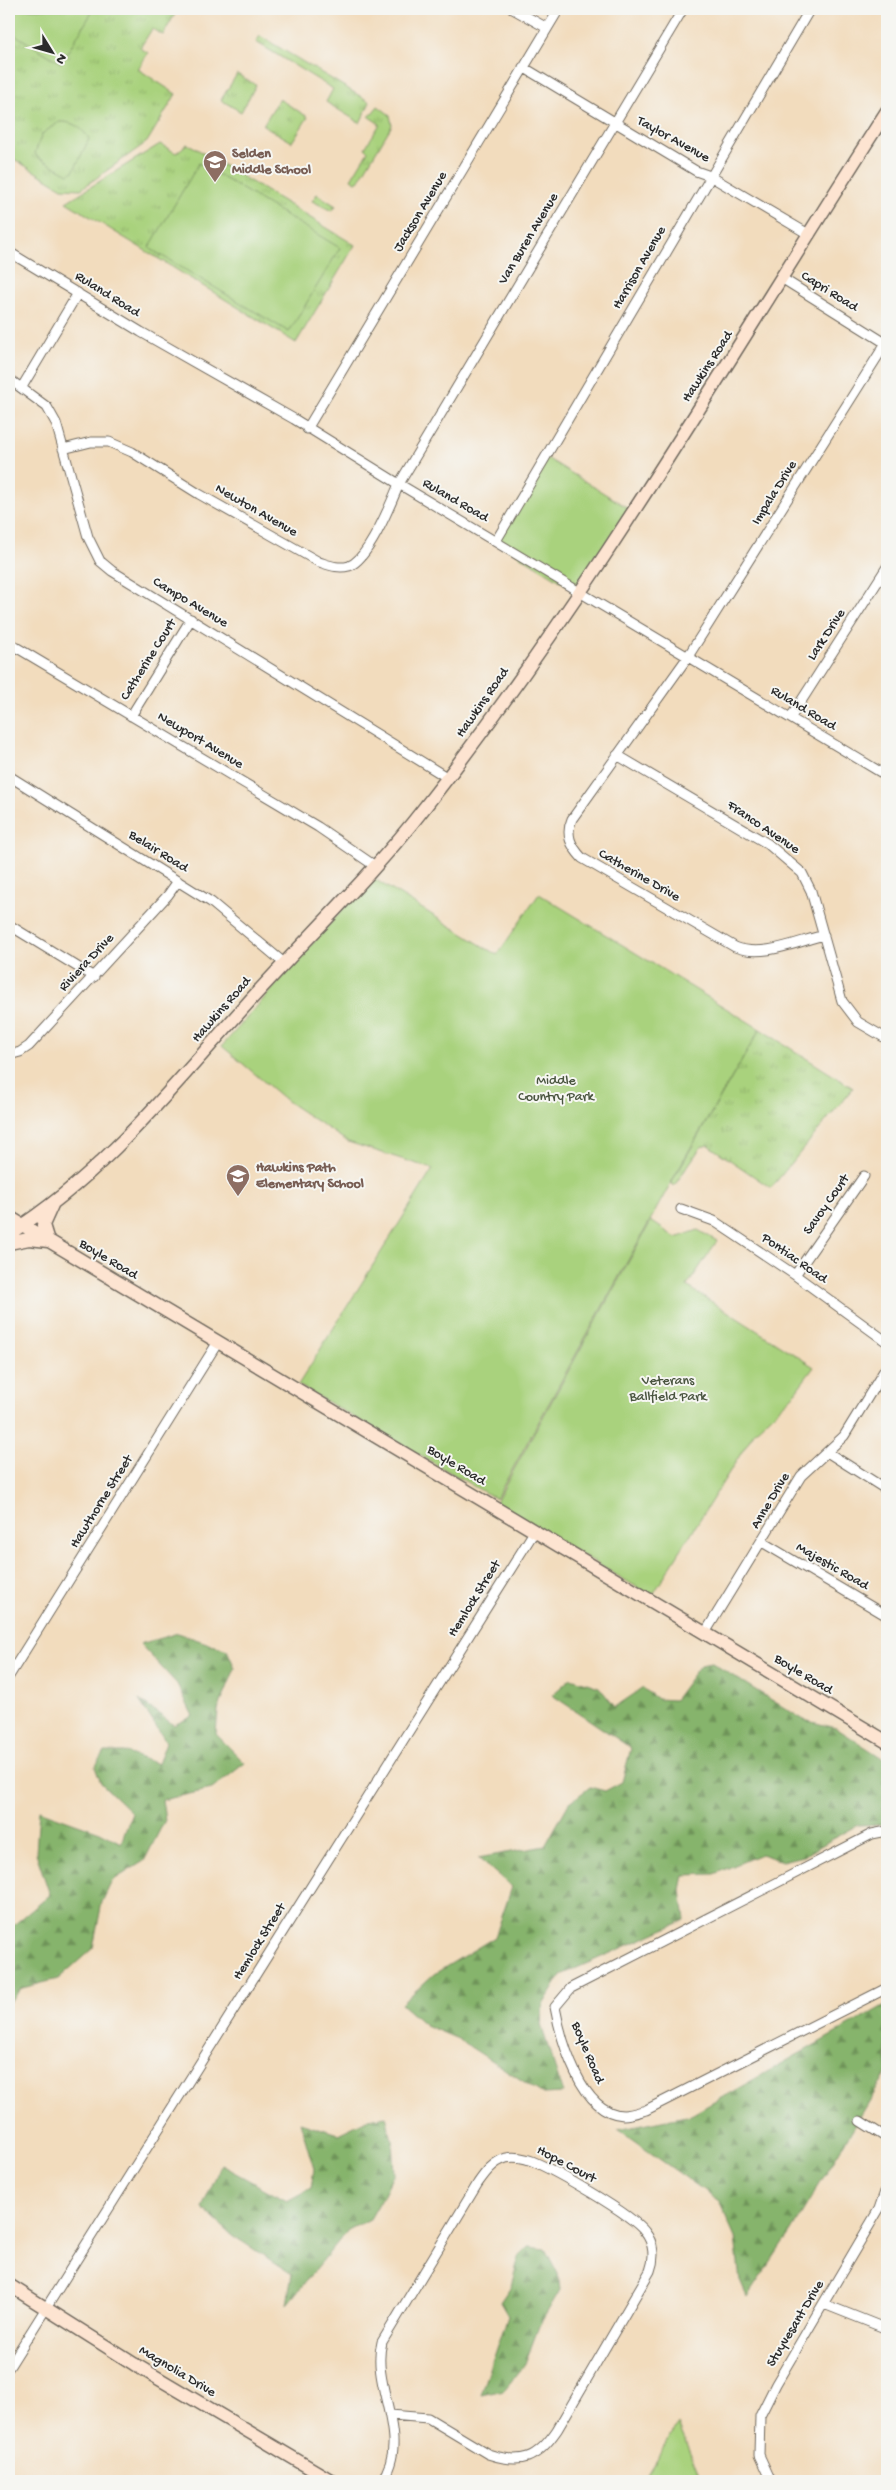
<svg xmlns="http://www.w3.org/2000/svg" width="896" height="2490" font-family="'Gochi Hand',sans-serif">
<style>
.grass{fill:url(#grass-tufts);stroke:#6a7e54}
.forest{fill:url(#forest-firs);stroke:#58704c}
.park{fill:#a9d27d;stroke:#6a7e54}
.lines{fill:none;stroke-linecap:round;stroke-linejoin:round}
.street-casing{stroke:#71695e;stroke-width:11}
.secondary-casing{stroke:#71695e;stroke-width:15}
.street{stroke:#fff;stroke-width:9}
.secondary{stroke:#fde4d1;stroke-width:12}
.labels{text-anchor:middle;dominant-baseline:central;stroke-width:4;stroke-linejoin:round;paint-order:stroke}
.street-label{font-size:14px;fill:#2b2b2b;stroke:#f6f6f2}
.education-label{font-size:14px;font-weight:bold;fill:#785e54;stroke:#f6f6f2;text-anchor:start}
.park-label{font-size:14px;fill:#4a5540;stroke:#f6f6f2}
</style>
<defs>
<pattern id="grass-tufts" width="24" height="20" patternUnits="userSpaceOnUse" patternTransform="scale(1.25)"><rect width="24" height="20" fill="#a9d27d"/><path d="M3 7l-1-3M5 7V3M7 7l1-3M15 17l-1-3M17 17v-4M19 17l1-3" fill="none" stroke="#92b46c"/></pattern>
<pattern id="forest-firs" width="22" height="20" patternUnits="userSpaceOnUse" patternTransform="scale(1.25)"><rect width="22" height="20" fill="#86b46c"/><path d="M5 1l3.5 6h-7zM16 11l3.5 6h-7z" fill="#6e9359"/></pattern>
</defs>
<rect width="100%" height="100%" fill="#f6f6f2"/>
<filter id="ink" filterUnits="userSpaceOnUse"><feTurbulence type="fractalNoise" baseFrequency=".02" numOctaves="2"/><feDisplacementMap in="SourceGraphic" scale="10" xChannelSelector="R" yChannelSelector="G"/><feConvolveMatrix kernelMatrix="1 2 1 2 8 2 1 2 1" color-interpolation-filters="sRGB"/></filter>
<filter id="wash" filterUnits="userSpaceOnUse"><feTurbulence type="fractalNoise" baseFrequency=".0096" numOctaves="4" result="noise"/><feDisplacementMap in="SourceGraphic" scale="20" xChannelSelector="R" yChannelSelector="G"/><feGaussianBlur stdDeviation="1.12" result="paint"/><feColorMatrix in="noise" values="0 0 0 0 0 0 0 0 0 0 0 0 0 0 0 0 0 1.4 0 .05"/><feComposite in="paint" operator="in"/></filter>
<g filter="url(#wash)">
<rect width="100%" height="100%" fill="#f2dcbd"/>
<!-- grass -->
<path class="grass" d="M9,9H167L175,14L163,35L152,29L140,48L148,53L138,69L176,94L147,142L81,189L62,188L9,156Z
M260,36L370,102L360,123L326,102L333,89L256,42Z
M237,74L256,85L241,112L221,100Z
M279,99L308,117L292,142L263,125Z
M378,106L390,115L392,125L359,180L356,182L351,179L368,151L365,148L380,124L369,117Z
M160,144L176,153L187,144L192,146L355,245L296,343L66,202Z
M317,194L336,206L332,211L312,201Z
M760,1029L853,1088L771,1188L708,1145L701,1147L674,1186L671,1183Z"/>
<!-- forest -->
<path class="forest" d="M178,1633L227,1650L235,1668L218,1710L216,1734L245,1763L212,1789L162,1800L165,1820L144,1861L112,1881L102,1902L93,1948L58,1979L22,1988L9,2002V1929L50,1895L36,1853L39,1810L100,1832L121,1843L132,1813L101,1783L95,1767L105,1752H124L158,1764L166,1742L139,1700L174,1725L193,1716L177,1684L140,1644Z
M712,1663L804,1720L836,1728L887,1761V1824L857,1825L803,1856L782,1861L761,1854L714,1874L684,1875L681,1890L685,1920L561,1975L543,2005L541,2025L563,2093L543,2094L458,2039L425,2025L401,2004L434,1974L495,1937L512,1887L478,1858L545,1846L569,1803L590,1787L605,1791L622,1782L631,1748L552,1695L571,1678L599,1687L615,1707L643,1688L657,1699L674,1700L700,1665Z
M887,2004V2072L791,2231L747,2297L740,2281L735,2237L719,2201L618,2130L691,2115Z
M386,2116L392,2140L394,2173L382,2198L370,2219L348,2230L287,2304L292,2274L232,2235L202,2208L221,2165L287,2201L311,2188L314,2169L300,2122L338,2134L369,2119Z
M528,2247L545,2249L558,2274L560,2290L539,2326L524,2366L504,2390L481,2395L508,2316L500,2302L511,2286L519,2257Z"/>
<!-- park -->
<path class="park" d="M9,9H94L61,63L9,31Z
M59,122C72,121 83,128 89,139L74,170L69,174L37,157L35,153L42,134Z
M199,163L340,248L289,332L149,248Z
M545,457L633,511L580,593L496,541Z
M371,877L497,955L539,894L760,1029L683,1161L496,1499L298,1385L433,1169L348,1142L288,1102L222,1046Z
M651,1221L676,1238L698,1230L717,1241L687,1286L814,1367L793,1395L755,1431L652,1596L495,1504Z
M678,2424L702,2481H643Z"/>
</g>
<g filter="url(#ink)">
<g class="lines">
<!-- street casing -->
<g class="street-casing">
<path id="street" d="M513,9L547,28
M523,67L696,171L710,176L810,235
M9,252L141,332L294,419L399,484L887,776
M783,279L887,344
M9,379L47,407L56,423L88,537L100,561L112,571L448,778
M22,387L78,293
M307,429L559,9
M63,449L91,442H109L132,452L199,494L319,562C329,565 338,569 349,566C369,559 391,503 399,484L683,9
M496,541L810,9
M9,643L318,827L375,866
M131,716L191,619
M791,717L887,567
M617,755L768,844L802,873L811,891L842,1001L858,1022L887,1039
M9,776L211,902L284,963
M9,925L94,977
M824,935C796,942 762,958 735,947L582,858C571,846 565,835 572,819L687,658L886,343
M9,1055L20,1052L29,1046L168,895L178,881
M681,1209L714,1221L795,1275L887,1342
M795,1275L864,1176
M827,1452L887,1490
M762,1542L887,1616
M705,1633L801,1476L844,1436L887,1366
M9,1676L218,1342
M887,1831L872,1834L571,1988L555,2007C561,2040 581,2113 623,2115C630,2115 639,2112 646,2110L887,1988
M860,2121L887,2138
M824,2304L887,2329
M9,2367L534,1532
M381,2481C413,2439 370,2386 382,2342L478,2183C485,2173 493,2162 506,2158C514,2156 525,2158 532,2161C554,2170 632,2214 645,2232C654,2243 655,2258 650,2271L557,2430C537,2459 522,2465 488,2454L428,2418L390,2415
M771,2481L759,2455L760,2416L776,2384L879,2209L887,2186"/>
</g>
<!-- secondary casing -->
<g class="secondary-casing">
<path id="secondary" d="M9,1217L887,1742
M9,1234C104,1174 172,1087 246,1005C305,939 371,877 425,807C597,587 736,345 887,111
M9,1243L29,1239L48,1241L43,1225L52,1205
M9,2285L134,2364L332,2481"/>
</g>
<!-- street -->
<use href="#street" class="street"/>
<!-- secondary -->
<use href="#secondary" class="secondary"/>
</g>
</g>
<!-- icons -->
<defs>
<g id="school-pin" transform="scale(1.25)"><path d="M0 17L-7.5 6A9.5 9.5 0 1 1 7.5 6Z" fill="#8d6e63" stroke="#f6f6f2"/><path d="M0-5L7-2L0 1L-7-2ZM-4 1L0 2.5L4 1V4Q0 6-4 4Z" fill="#fff"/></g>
</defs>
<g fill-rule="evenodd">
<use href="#school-pin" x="215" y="162"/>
<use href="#school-pin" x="238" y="1176"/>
</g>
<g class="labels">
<!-- street labels -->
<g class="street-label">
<text transform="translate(673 140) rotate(29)">Taylor Avenue</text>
<text transform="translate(421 212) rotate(-59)">Jackson Avenue</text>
<text transform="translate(529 239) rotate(-59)">Van Buren Avenue</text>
<text transform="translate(640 268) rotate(-60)">Harrison Avenue</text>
<text transform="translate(829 292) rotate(32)">Capri Road</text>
<text transform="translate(107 295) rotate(32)">Ruland Road</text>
<text transform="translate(708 367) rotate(-57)">Hawkins Road</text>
<text transform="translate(775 493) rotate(-58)">Impala Drive</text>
<text transform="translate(455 501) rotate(30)">Ruland Road</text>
<text transform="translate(256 511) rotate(30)">Newton Avenue</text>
<text transform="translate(190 603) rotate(31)">Campo Avenue</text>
<text transform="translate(827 635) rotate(-57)">Lark Drive</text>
<text transform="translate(149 660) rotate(-58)">Catherine Court</text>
<text transform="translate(483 703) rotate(-55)">Hawkins Road</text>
<text transform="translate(803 709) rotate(31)">Ruland Road</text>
<text transform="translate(200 741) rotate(31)">Newport Avenue</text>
<text transform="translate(763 828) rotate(34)">Franco Avenue</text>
<text transform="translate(158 852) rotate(32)">Belair Road</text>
<text transform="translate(639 876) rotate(30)">Catherine Drive</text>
<text transform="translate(87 963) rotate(-47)">Riviera Drive</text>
<text transform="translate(222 1010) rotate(-49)">Hawkins Road</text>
<text transform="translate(827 1205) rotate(-55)">Savoy Court</text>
<text transform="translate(794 1259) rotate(35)">Pontiac Road</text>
<text transform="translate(108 1260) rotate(31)">Boyle Road</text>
<text transform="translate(456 1466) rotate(31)">Boyle Road</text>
<text transform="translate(771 1501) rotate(-59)">Anne Drive</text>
<text transform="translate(102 1502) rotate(-58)">Hawthorne Street</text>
<text transform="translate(832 1567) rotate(30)">Majestic Road</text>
<text transform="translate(475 1599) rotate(-58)">Hemlock Street</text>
<text transform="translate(803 1675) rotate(31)">Boyle Road</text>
<text transform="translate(260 1942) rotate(-58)">Hemlock Street</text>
<text transform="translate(587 2053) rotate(67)">Boyle Road</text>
<text transform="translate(566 2165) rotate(28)">Hope Court</text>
<text transform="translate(796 2324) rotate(-59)">Stuyvesant Drive</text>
<text transform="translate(177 2372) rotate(31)">Magnolia Drive</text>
</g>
<!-- education labels -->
<g class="education-label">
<text x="232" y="154">Selden<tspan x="232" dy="16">Middle School</tspan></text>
<text x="256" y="1168">Hawkins Path<tspan x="256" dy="16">Elementary School</tspan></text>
</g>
<!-- park labels -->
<g class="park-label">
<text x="556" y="1081">Middle<tspan x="556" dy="16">Country Park</tspan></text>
<text x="668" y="1381">Veterans<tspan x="668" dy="16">Ballfield Park</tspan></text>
</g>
</g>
<!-- margin -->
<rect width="896" height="2490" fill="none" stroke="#f6f6f2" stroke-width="30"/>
<!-- north arrow -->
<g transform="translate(52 52) rotate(127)" stroke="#f6f6f2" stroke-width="4" paint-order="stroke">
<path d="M0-4L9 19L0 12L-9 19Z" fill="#2b2b2b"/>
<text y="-8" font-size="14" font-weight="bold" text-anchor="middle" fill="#2b2b2b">N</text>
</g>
</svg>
